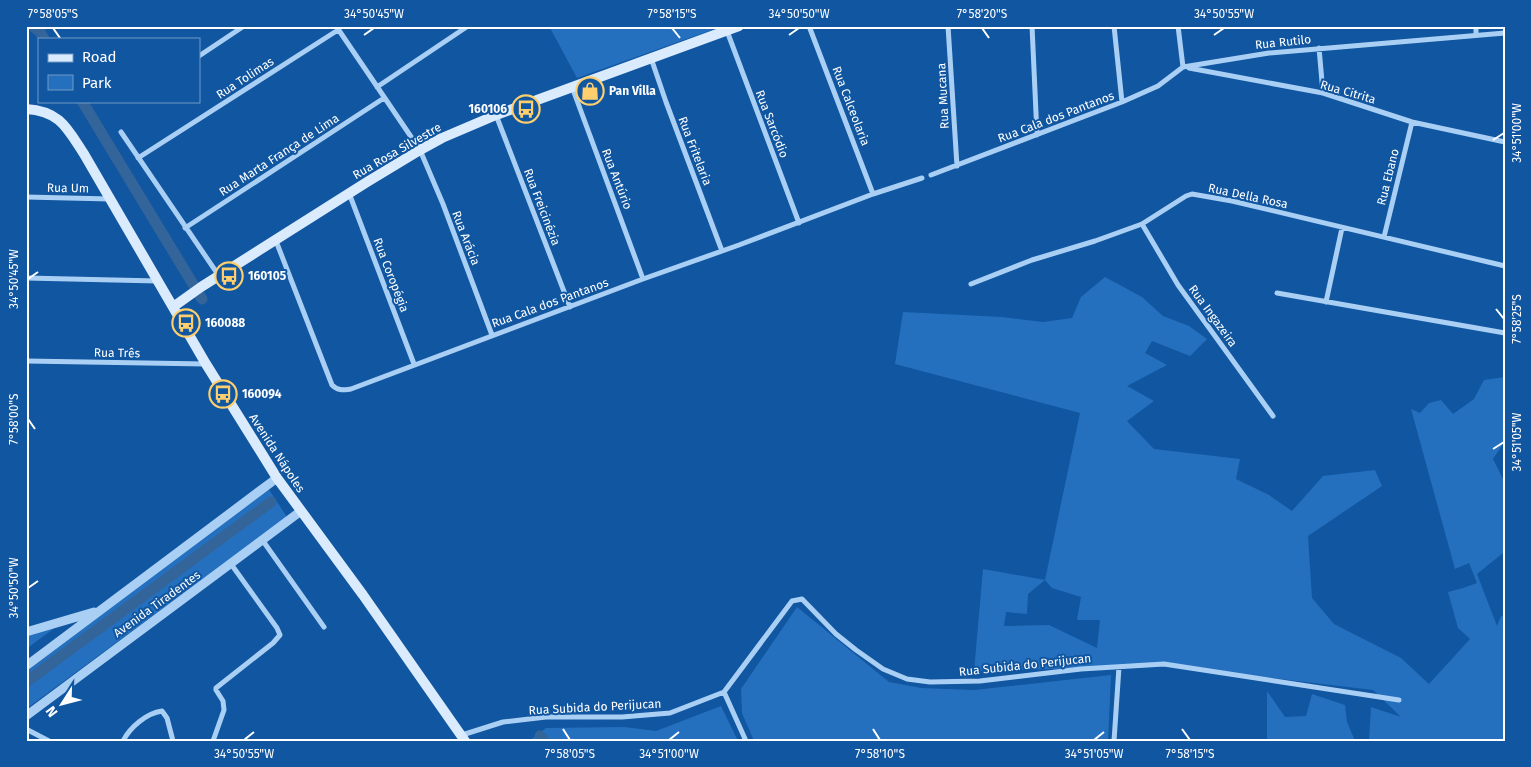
<svg xmlns="http://www.w3.org/2000/svg" width="1531" height="767" font-family="'Fira Sans',sans-serif">
<style>
.green{fill:#2470bf;fill-rule:evenodd}
.lines{fill:none;stroke-linecap:round;stroke-linejoin:round}
.canal{stroke:#34659a;stroke-width:11}
.minor{stroke:#aacff5;stroke-width:5}
.tertiary{stroke:#aacff5;stroke-width:9}
.secondary{stroke:#daebfe;stroke-width:10}
.ticks{fill:none;stroke:#fff;stroke-width:2}
.labels{text-anchor:middle;dominant-baseline:central;stroke-width:4;stroke-linejoin:round;paint-order:stroke}
.street-label{font-size:12px;fill:#fff;stroke:#1156a0}
.poi-label{font-size:12px;font-weight:bold;fill:#fff;stroke:#1156a0;text-anchor:start}
.neatline{fill:none;stroke:#fff;stroke-width:2}
.ticks-label{font-size:12px;text-anchor:middle;fill:#fff}
</style>
<rect width="100%" height="100%" fill="#1156a0"/>
<!-- green -->
<path class="green" d="M549,26H723L577,78Z
M1105,277L1142,297L1163,316L1189,326L1207,339L1190,356L1152,341L1145,353L1167,365L1127,386L1154,401L1127,421L1154,449L1240,459L1236,479L1269,495L1292,511L1323,476L1375,470L1382,486L1308,536L1312,598L1334,624L1401,658L1429,684L1470,639L1458,628L1448,592L1463,588L1477,583L1469,563L1455,569L1411,409L1420,413L1429,403L1441,400L1453,414L1474,399L1484,380L1505,377V441L1493,459L1505,483V549L1503,553L1477,574L1497,626L1501,616L1505,617V741H1369L1371,707L1401,717L1373,690L1221,672L1164,664L1088,668L974,671L983,569L1045,580L1080,413L895,364L903,312L1002,317L1043,322L1072,318L1081,297ZM1045,580L1052,588L1081,597L1077,620H1100L1097,648L1049,625L1004,626L1006,612L1027,614L1028,594Z
M268,488L287,517L26,709V672Z
M797,607L889,682L921,688L974,690L1111,675L1108,741H754L742,713L741,689Z
M56,627L26,649V635Z
M1267,691L1285,717L1306,716L1312,694L1345,705L1347,722L1355,741H1267Z
M721,706L738,741H529L546,728L624,727L656,731Z"/>
<g class="lines">
<!-- canal -->
<path class="canal" d="M33,26L40,32L44,39
M82,101L202,299
M26,682L271,502
M540,736L544,741"/>
<!-- minor -->
<path class="minor" d="M336,26L420,150L443,204L492,335
M809,26L873,194
M948,26L957,166
M1032,26L1037,135
M1114,26L1122,102
M1178,26L1183,67
M1476,26V35
M727,31L799,223
M1319,48L1323,93
M199,56L244,26
M651,58L666,102L722,251
M1189,68L1323,93L1412,122L1505,142
M377,87L468,26
M572,87L643,279
M496,115L570,307
M121,132L219,276
M138,158L338,30
M931,175L1122,102L1158,86L1183,67L1269,53L1505,33
M349,193L414,364
M26,197L110,199
M1142,224L1178,285L1273,416
M185,228L384,98
M1384,237L1412,122
M276,241L332,385C338,391 343,390 351,389L643,279L739,245L873,194L922,178
M26,278L158,281
M971,284L1032,260L1095,241L1142,224L1186,196L1192,194L1232,201L1505,266
M1277,293L1505,333
M1326,302L1342,228
M26,361L206,364
M263,541L324,627
M724,692L746,741
M26,729L49,741
M462,735L503,722L546,717H622L670,713L724,692L792,601L802,599L836,634L856,650L883,669L907,679L930,682L980,681L1081,669L1164,664L1399,700
M123,741C130,727 147,713 162,711L167,718L173,741
M213,741L224,710L223,701L216,690V688L273,643L280,635L277,628L231,564
M1114,741L1119,667"/>
<!-- tertiary -->
<path class="tertiary" d="M26,632L94,612
M26,666L277,478
M26,716L301,511"/>
<!-- secondary -->
<path class="secondary" d="M26,109C60,111 67,128 84,154L206,364L277,478L363,595L465,741
M173,307L201,287L367,182L420,150L442,138L496,115L739,26"/>
</g>
<!-- ticks -->
<path class="ticks" d="M53,28L60,38M672,28L680,38M982,28L989,38M364,35L374,28M789,35L799,28M1214,35L1224,28M1493,140L1504,133M28,279L38,272M1496,309L1504,319M28,419L35,429M1493,449L1504,442M28,588L38,581M563,729L570,740M873,729L880,740M1182,729L1190,740M244,740L254,732M669,740L679,732M1094,740L1104,732"/>
<!-- icons -->
<defs>
<g id="shop-ring" transform="scale(1.4375)"><circle r="9.5" fill="#1156a0" stroke="#ffcf6e" stroke-width="1.5"/><path d="M-5-2.5h2.3a2.7 3.5 0 0 1 5.4 0H5L5.5 6h-11ZM-1.5-2.5h3a1.5 2.3 0 0 0-3 0Z" fill="#ffcf6e"/></g>
<g id="bus-ring" transform="scale(1.4375)"><circle r="9.5" fill="#1156a0" stroke="#ffcf6e" stroke-width="1.5"/><path d="M-5-6H5V4H4V6H2V4H-2V6H-4V4H-5ZM-3.5-4V0h7V-4ZM-3.5 1.2v1.5H-2V1.2ZM2 1.2v1.5H3.5V1.2Z" fill="#ffcf6e"/></g>
</defs>
<g fill-rule="evenodd">
<use href="#shop-ring" x="590" y="91"/>
<use href="#bus-ring" x="526" y="109"/>
<use href="#bus-ring" x="229" y="276"/>
<use href="#bus-ring" x="186" y="323"/>
<use href="#bus-ring" x="223" y="394"/>
</g>
<g class="labels">
<!-- street labels -->
<g class="street-label">
<text transform="translate(1283 42) rotate(-6)">Rua Rutilo</text>
<text transform="translate(245 78) rotate(-33)">Rua Tolimas</text>
<text transform="translate(1348 92) rotate(16)">Rua Citrita</text>
<text transform="translate(943 96) rotate(-93)">Rua Mucana</text>
<text transform="translate(851 106) rotate(69)">Rua Calceolaria</text>
<text transform="translate(1056 117) rotate(-21)">Rua Cala dos Pantanos</text>
<text transform="translate(772 124) rotate(69)">Rua Sarcódio</text>
<text transform="translate(397 151) rotate(-30)">Rua Rosa Silvestre</text>
<text transform="translate(695 151) rotate(69)">Rua Fritelaria</text>
<text transform="translate(279 155) rotate(-33)">Rua Marta França de Lima</text>
<text transform="translate(1388 177) rotate(-76)">Rua Ebano</text>
<text transform="translate(617 179) rotate(69)">Rua Antúrio</text>
<text transform="translate(68 188) rotate(1)">Rua Um</text>
<text transform="translate(1248 196) rotate(12)">Rua Della Rosa</text>
<text transform="translate(542 207) rotate(69)">Rua Freicinézia</text>
<text transform="translate(466 238) rotate(69)">Rua Arácia</text>
<text transform="translate(391 275) rotate(69)">Rua Coropégia</text>
<text transform="translate(550 303) rotate(-20)">Rua Cala dos Pantanos</text>
<text transform="translate(1213 316) rotate(54)">Rua Ingazeira</text>
<text transform="translate(117 353) rotate(1)">Rua Três</text>
<text transform="translate(277 453) rotate(57)">Avenida Nápoles</text>
<text transform="translate(157 604) rotate(-36)">Avenida Tiradentes</text>
<text transform="translate(1025 665) rotate(-6)">Rua Subida do Perijucan</text>
<text transform="translate(595 707) rotate(-3)">Rua Subida do Perijucan</text>
</g>
<!-- poi labels -->
<g class="poi-label">
<text x="609" y="91">Pan Villa</text>
<text x="507" y="109" text-anchor="end">160106</text>
<text x="248" y="276">160105</text>
<text x="205" y="323">160088</text>
<text x="242" y="394">160094</text>
</g>
</g>
<!-- border -->
<rect width="1531" height="767" fill="none" stroke="#1156a0" stroke-width="55"/>
<!-- legend -->
<rect x="38" y="38" width="162" height="65" fill="#1156a0" stroke="#709ac6"/>
<rect x="48" y="54" width="25" height="8" fill="#daebfe" stroke="#709ac6"/>
<text x="82" y="62" font-size="15" fill="#ffffff">Road</text>
<rect x="48" y="75" width="25" height="15" fill="#2470bf" stroke="#709ac6"/>
<text x="82" y="88" font-size="15" fill="#ffffff">Park</text>
<!-- north arrow -->
<g transform="translate(62 704) rotate(234)" stroke="#1156a0" stroke-width="4" paint-order="stroke">
<path d="M0-4L9 19L0 12L-9 19Z" fill="#ffffff"/>
<text y="-8" font-size="14" font-weight="bold" text-anchor="middle" fill="#ffffff">N</text>
</g>
<rect x="28" y="28" width="1476" height="712" class="neatline"/>
<g class="ticks-label">
<text x="53" y="18">7°58'05"S</text>
<text x="374" y="18">34°50'45"W</text>
<text x="672" y="18">7°58'15"S</text>
<text x="799" y="18">34°50'50"W</text>
<text x="982" y="18">7°58'20"S</text>
<text x="1224" y="18">34°50'55"W</text>
<text transform="translate(1517 133) rotate(-90)" y="4">34°51'00"W</text>
<text transform="translate(14 279) rotate(-90)" y="4">34°50'45"W</text>
<text transform="translate(1517 319) rotate(-90)" y="4">7°58'25"S</text>
<text transform="translate(14 419) rotate(-90)" y="4">7°58'00"S</text>
<text transform="translate(1517 442) rotate(-90)" y="4">34°51'05"W</text>
<text transform="translate(14 588) rotate(-90)" y="4">34°50'50"W</text>
<text x="244" y="758">34°50'55"W</text>
<text x="570" y="758">7°58'05"S</text>
<text x="669" y="758">34°51'00"W</text>
<text x="880" y="758">7°58'10"S</text>
<text x="1094" y="758">34°51'05"W</text>
<text x="1190" y="758">7°58'15"S</text>
</g>
</svg>
